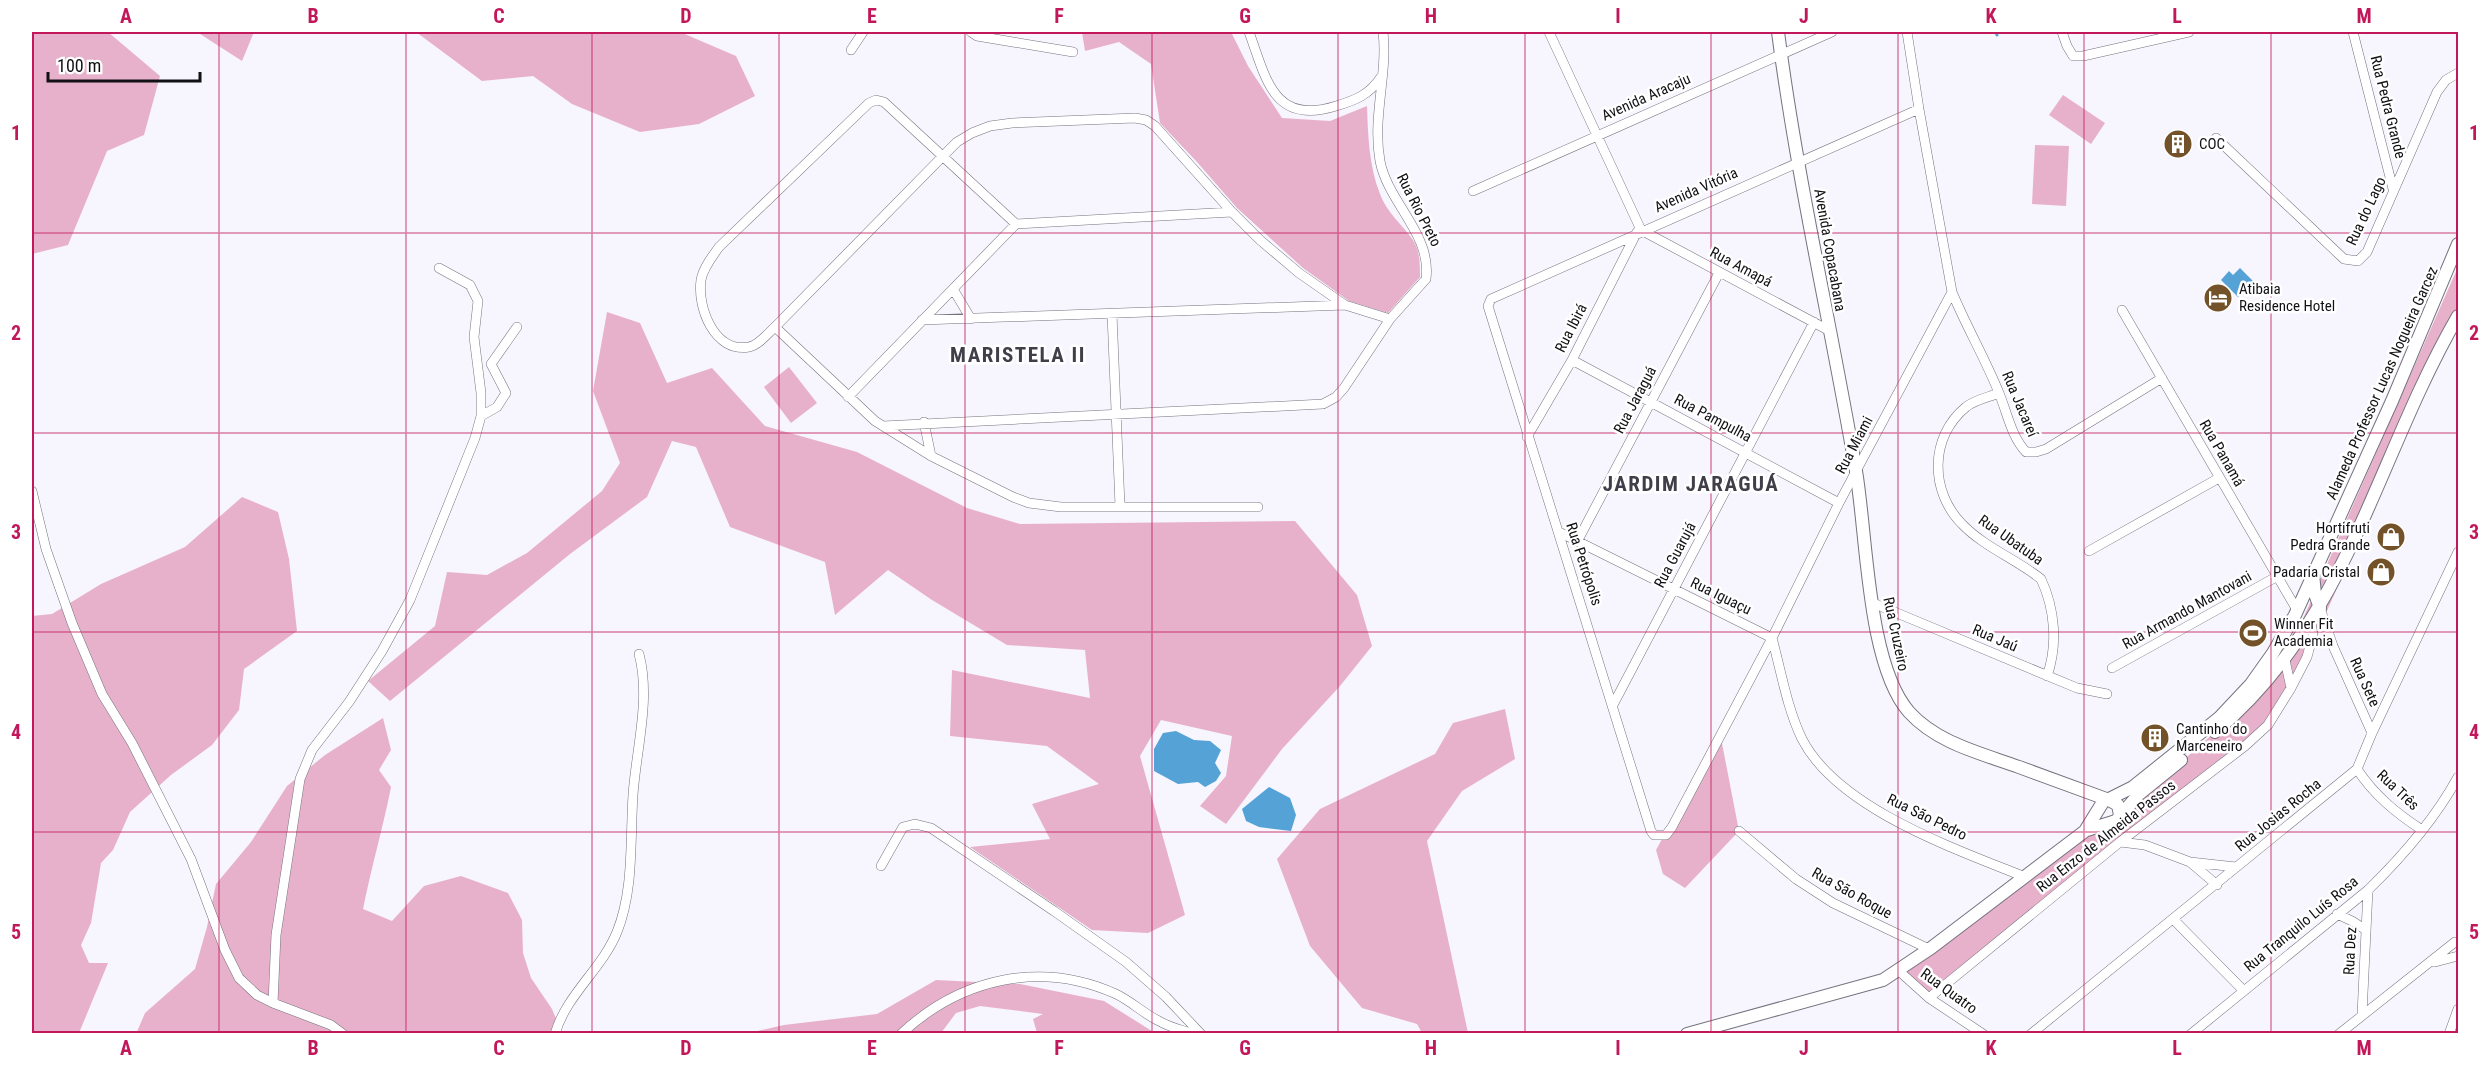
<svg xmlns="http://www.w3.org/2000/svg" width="2490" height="1065" font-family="'Roboto Condensed',sans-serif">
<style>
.green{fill:#e8b1cb}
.water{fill:#55a2d6}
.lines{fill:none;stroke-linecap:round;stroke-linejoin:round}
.stream{stroke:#55a2d6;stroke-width:3}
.street-casing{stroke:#75737e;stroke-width:10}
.secondary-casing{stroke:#75737e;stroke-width:14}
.street{stroke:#fff;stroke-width:9}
.secondary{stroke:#fff;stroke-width:12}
.grid{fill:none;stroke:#c2185b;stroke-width:1.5;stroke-opacity:0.55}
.labels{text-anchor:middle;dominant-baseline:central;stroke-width:5;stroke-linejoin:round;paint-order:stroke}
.street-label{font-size:15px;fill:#111014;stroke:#fff}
.poi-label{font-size:15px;fill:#111014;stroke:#fff;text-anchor:start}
.district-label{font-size:21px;font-weight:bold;letter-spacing:1.5px;fill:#403e48;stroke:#fff}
.neatline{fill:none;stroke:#c2185b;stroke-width:2}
.grid-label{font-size:20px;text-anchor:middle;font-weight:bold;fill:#c2185b}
</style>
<rect width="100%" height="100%" fill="#f7f5fd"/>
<!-- green -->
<path class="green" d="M32,32H108L160,76L144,135L107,151L68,245L32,254Z
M197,32H254L242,61Z
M416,32H680L736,56L755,96L699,124L640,132L572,104L533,76L482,81Z
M1082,32H1231L1248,66L1282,118L1330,121L1367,106C1368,136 1369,166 1380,194C1387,213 1402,224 1413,240C1420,251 1420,264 1420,277L1388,313L1349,301L1303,268L1237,208L1197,162L1160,123L1151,64L1119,42L1085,51Z
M2063,95L2105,123L2091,144L2049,115Z
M2035,145L2069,146L2066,206L2032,204Z
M2458,267V322L2415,413L2314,640L2267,724L1928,994L1901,972L2096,827L2112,823L2224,724L2281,659L2302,621Z
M607,312L640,323L667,383L712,368L765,426L857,452L967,508L1020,524L1295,521L1357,595L1372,646L1340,686L1282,749L1226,824L1200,806L1226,776L1232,736L1161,720L1140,756L1185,915L1148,933L1092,930L970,847L1050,839L1032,804L1099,784L1047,746L950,736L952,670L1090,698L1085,650L1007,645L932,600L888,570L835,615L825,562L730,527L696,447L672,441L647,497L570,554L390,701L368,681L435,626L447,572L487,575L527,553L602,491L620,463L593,391Z
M789,367L817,403L791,423L764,387Z
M242,497L278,512L289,559L297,631L244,669L239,710L212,745L171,775L130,812L113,850L101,863L91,923L81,945L89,963H108L79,1033H32V616L52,614L101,584L185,547Z
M1505,709L1515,759L1462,791L1427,841L1468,1033H1422L1417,1024L1362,1008L1310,946L1277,859L1320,809L1435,754L1453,723Z
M383,718L391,750L379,770L391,787C383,828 371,868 363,909L392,921L424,886L461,876L508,893L522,920L523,953L531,978L552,1009L562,1033L136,1034L145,1013L195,969L207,927L216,884L251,842L287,786L325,755Z
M1720,733L1739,831L1685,888L1663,874L1656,850Z
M936,980L1020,984L1104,1001L1155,1033H1037L1033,1019L1043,1014L980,1006L956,1013L941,1033L744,1034L784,1025L877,1014Z"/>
<!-- water -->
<path class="water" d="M2240,268L2255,283L2238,297L2221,280L2229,271L2233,275Z
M1176,731L1194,740L1210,741L1221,750L1215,763L1221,773L1216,781L1205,787L1198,782L1178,784L1154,771V749L1163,733Z
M1269,787L1290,798L1296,815L1291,831L1259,827L1246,821L1242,809Z"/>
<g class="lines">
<!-- stream -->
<path class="stream" d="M1996,32L1997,35"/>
<!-- street casing -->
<g class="street-casing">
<path id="street" d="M971,32L977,36L1073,52
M1249,32C1266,78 1273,126 1336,106C1356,100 1369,95 1381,77
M1549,32L1641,230L1828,330
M1907,32L1919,109L1952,292L1839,503L1772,638L1672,827L1666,835H1654L1651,831L1488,306L1491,299L1919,109
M2062,32L2067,46L2073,56H2083L2189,32
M2353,32L2393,189
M851,50L863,32
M2216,138L2344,259L2358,261L2367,252L2437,92L2446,80L2458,73
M1473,191L1832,32
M1016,224L884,102L876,100L869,103L719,247C712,257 703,268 701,280C697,307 714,353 749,347C759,345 767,334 775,327L942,157L957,142L972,133L990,126L1012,123L1135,118L1146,120L1155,126L1232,212L1260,240L1299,273L1345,305L1390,319
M953,289L971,319
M1952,292C1966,326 1985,358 1999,393C2007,412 2011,436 2026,452H2036L2046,449L2162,378
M2122,310L2297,610
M1112,314L1120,506
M922,320L1345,305
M775,327L875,421L931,456L1013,497L1029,503L1061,507H1258
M1572,360L1839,503
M1999,393C1989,397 1974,400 1966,407C1929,437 1930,492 1962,524C1984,547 2016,559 2041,579C2055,609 2058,645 2047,676
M848,397L1016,224L1232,212
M481,416L497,407L506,393L491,364L517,327
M924,422L931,456
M883,426L1323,404L1336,397L1344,388L1390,319L1426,279C1432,234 1388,203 1380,161C1372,117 1388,74 1383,32
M1527,437L1572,360L1637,232
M32,491L46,549L72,623L102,694L132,743L191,859L225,950L239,978L257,995L273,1003L276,935L300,779L312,750L349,702L382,651L410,600L475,438L481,416V393L474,337L478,301L470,285L439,268
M1559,532L1772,638C1781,671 1787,708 1802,739C1838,809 1956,849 2025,877
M1578,540L1719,273
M2089,551L2219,478
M1873,603L2077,688L2107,694
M2320,608L2333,646L2372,733
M2285,660L2291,688
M2112,668L2276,577
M1613,705L1814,322
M2357,769C2374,795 2396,813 2422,830
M1739,831L1796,879L1833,903L1929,949
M2120,842L2145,845L2190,862L2236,867
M2190,862L2217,885
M881,866L903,827L915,824L931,828L1054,911L1126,962L1166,997L1201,1034
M2337,914L2352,921L2366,930
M2173,919L2243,990
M2435,962L2458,956
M1899,971L1929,998L1983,1034
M1929,998L2120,842L2245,746L2268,725L2291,688L2307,657L2313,635L2311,623
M273,1003L331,1025L343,1034
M2362,1014L2368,890
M555,1034C566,995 602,969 617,932C634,890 630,840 633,795C636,750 651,699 639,654
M901,1034C961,978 1041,960 1116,994C1131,1001 1144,1014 1159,1021C1169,1027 1182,1030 1193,1034
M2031,1034L2357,769L2372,733L2458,552
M2191,1034L2368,890C2402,857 2435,819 2458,777
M2339,1034L2455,942
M2449,1034L2458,1009"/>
</g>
<!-- secondary casing -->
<g class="secondary-casing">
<path id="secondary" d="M1778,32C1797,179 1831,325 1856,471C1867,535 1867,664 1909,712C1937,743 1980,753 2019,767C2049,778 2079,789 2109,800L2118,805L2120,815
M2313,574L2315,594L2320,608
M2215,732C2349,620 2375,459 2458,316
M2087,830L2116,821L2139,794L2181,760
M1687,1034L1883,980L1931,948L2085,831L2103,802L2133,787L2219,718L2251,684L2273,653L2295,615L2392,401L2458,244"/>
</g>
<!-- street -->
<use href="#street" class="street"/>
<!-- secondary -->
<use href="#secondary" class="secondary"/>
</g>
<!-- grid -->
<path class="grid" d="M219,32V1034M406,32V1034M592,32V1034M779,32V1034M965,32V1034M1152,32V1034M1338,32V1034M1525,32V1034M1711,32V1034M1898,32V1034M2084,32V1034M2271,32V1034M32,233H2458M32,433H2458M32,632H2458M32,832H2458"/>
<!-- icons -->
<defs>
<g id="building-disc" transform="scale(1.5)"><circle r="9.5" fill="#735229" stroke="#fff"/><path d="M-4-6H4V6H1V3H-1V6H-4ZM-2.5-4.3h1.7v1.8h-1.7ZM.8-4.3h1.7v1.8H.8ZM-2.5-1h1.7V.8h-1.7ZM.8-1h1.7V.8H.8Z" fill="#fff"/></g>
<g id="hotel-disc" transform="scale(1.5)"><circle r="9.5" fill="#735229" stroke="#fff"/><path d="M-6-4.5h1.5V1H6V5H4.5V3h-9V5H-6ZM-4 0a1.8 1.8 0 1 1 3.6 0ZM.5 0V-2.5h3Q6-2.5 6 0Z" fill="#fff"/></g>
<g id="shop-disc" transform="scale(1.5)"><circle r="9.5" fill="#735229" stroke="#fff"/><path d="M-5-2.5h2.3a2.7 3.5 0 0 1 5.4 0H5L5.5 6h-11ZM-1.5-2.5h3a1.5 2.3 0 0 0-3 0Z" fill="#fff"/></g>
<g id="stadium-disc" transform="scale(1.5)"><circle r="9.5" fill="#735229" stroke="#fff"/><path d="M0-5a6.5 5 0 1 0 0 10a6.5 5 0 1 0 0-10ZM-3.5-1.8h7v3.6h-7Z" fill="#fff"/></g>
</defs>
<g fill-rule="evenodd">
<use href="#building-disc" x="2178" y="144"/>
<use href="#hotel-disc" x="2218" y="298"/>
<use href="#shop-disc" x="2391" y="537"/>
<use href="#shop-disc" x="2381" y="572"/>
<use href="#stadium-disc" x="2253" y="633"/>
<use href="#building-disc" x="2155" y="738"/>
</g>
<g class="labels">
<!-- street labels -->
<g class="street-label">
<text transform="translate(1646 97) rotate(-24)">Avenida Aracaju</text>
<text transform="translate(2388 107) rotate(76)">Rua Pedra Grande</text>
<text transform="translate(1696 190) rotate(-24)">Avenida Vitória</text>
<text transform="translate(1419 210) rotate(63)">Rua Rio Preto</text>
<text transform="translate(2366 211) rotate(-65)">Rua do Lago</text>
<text transform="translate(1830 250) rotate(80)">Avenida Copacabana</text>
<text transform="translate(1741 267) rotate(28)">Rua Amapá</text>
<text transform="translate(1571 328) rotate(-63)">Rua Ibirá</text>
<text transform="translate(2382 383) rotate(-66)">Alameda Professor Lucas Nogueira Garcez</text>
<text transform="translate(1635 400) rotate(-62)">Rua Jaraguá</text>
<text transform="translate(2020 404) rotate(67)">Rua Jacareí</text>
<text transform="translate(1713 418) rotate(28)">Rua Pampulha</text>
<text transform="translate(1854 445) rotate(-62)">Rua Miami</text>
<text transform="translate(2222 453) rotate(60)">Rua Panamá</text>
<text transform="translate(2011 540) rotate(35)">Rua Ubatuba</text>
<text transform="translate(1675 555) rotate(-62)">Rua Guarujá</text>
<text transform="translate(1584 564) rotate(72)">Rua Petrópolis</text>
<text transform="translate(1721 596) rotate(26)">Rua Iguaçu</text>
<text transform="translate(2187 610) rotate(-29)">Rua Armando Mantovani</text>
<text transform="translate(1896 634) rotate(78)">Rua Cruzeiro</text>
<text transform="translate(1995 638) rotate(23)">Rua Jaú</text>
<text transform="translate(2365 682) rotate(66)">Rua Sete</text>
<text transform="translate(2398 790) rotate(43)">Rua Três</text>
<text transform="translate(2278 815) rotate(-39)">Rua Josias Rocha</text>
<text transform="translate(1927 817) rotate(26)">Rua São Pedro</text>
<text transform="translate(2106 836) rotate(-38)">Rua Enzo de Almeida Passos</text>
<text transform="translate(1852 893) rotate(29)">Rua São Roque</text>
<text transform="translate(2301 924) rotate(-39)">Rua Tranquilo Luís Rosa</text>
<text transform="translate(2350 951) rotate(-87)">Rua Dez</text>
<text transform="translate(1949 991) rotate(36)">Rua Quatro</text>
</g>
<!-- poi labels -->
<g class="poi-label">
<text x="2199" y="144">COC</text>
<text x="2239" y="289">Atibaia<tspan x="2239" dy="17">Residence Hotel</tspan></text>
<text x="2370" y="528" text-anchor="end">Hortifruti<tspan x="2370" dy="17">Pedra Grande</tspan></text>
<text x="2360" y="572" text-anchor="end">Padaria Cristal</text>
<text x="2274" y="624">Winner Fit<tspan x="2274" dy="17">Academia</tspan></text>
<text x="2176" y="729">Cantinho do<tspan x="2176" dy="17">Marceneiro</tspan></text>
</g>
<!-- district labels -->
<g class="district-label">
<text x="1018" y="355">MARISTELA II</text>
<text x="1691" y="484">JARDIM JARAGUÁ</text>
</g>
</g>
<!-- border -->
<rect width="2490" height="1065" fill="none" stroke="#ffffff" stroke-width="66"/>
<!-- scale -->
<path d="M48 72v9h152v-9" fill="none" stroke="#111014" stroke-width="3"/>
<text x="57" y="72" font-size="18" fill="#111014" stroke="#ffffff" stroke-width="4.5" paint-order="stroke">100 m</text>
<rect x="33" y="33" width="2424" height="999" class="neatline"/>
<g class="grid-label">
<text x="126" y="23">A</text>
<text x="313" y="23">B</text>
<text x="499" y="23">C</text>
<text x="686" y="23">D</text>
<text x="872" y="23">E</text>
<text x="1059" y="23">F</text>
<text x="1245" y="23">G</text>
<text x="1431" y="23">H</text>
<text x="1618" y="23">I</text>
<text x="1804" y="23">J</text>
<text x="1991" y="23">K</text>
<text x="2177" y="23">L</text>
<text x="2364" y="23">M</text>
<text x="16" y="140">1</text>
<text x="2474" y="140">1</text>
<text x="16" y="340">2</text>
<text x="2474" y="340">2</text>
<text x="16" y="539">3</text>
<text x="2474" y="539">3</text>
<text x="16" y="739">4</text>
<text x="2474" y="739">4</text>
<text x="16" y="939">5</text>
<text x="2474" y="939">5</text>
<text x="126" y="1055">A</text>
<text x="313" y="1055">B</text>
<text x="499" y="1055">C</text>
<text x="686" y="1055">D</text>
<text x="872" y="1055">E</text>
<text x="1059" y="1055">F</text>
<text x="1245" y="1055">G</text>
<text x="1431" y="1055">H</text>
<text x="1618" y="1055">I</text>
<text x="1804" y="1055">J</text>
<text x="1991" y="1055">K</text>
<text x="2177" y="1055">L</text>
<text x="2364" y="1055">M</text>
</g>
</svg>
